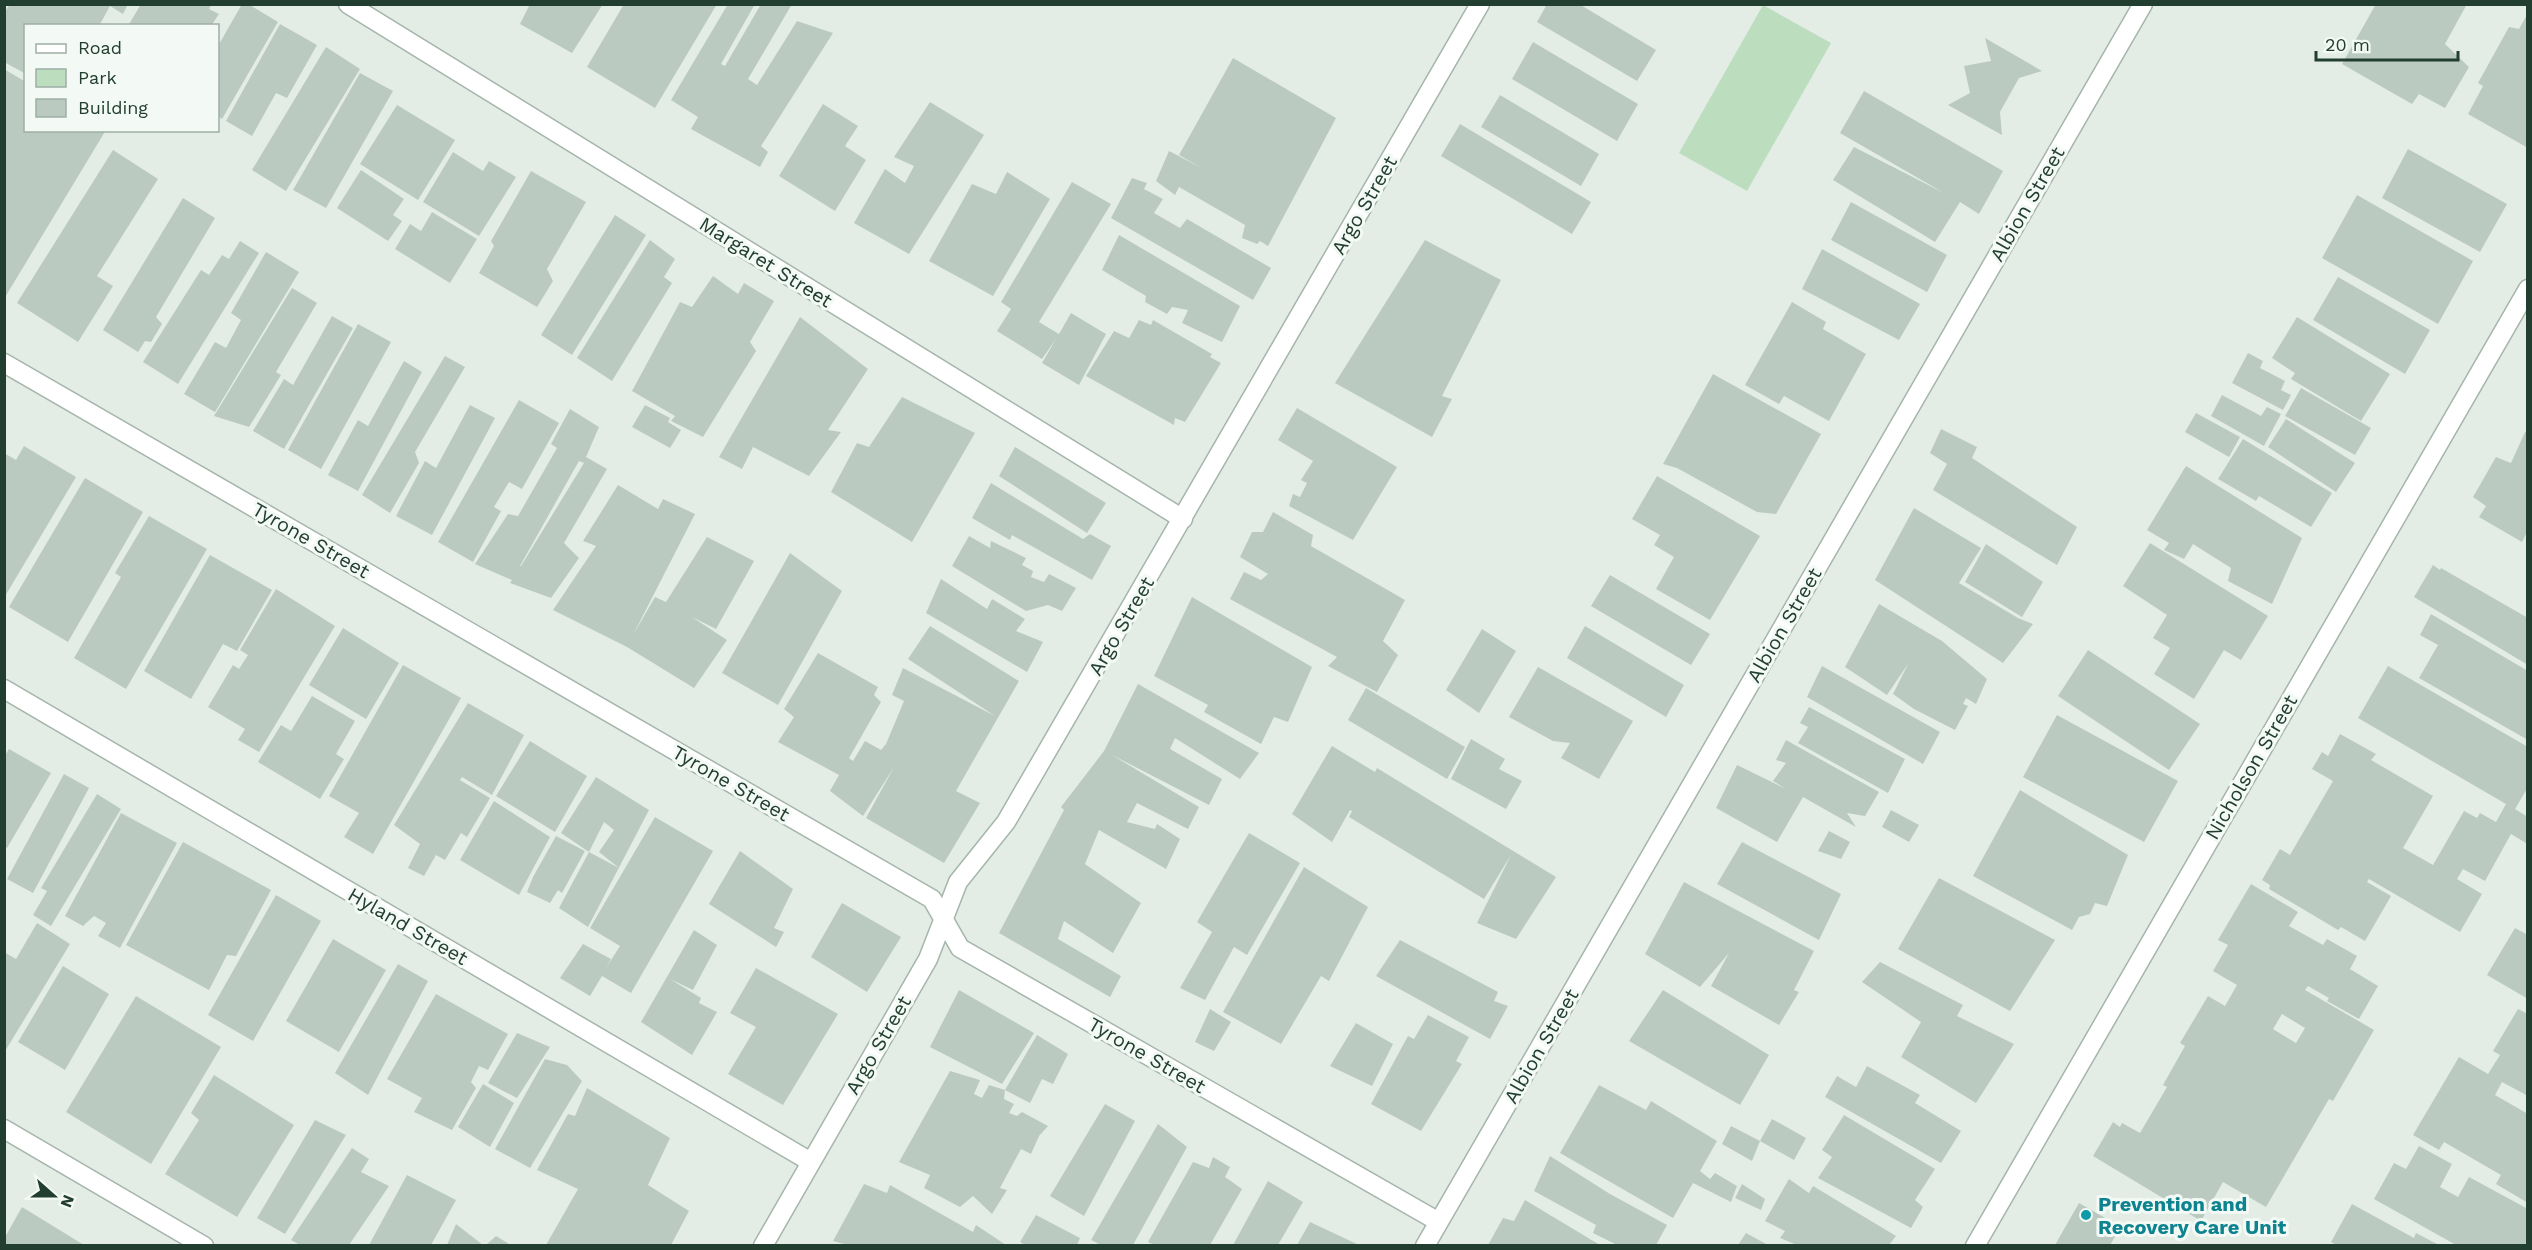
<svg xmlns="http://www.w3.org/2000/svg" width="2532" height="1250" font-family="'Work Sans',sans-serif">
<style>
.green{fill:#bcddbe}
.building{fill:#bbcac1;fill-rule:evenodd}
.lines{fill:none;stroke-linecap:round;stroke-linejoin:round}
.minor-casing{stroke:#a5b5ac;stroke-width:21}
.minor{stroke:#fff;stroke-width:18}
.culture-dot{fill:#0f9aa8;stroke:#f3f9f5;stroke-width:2}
.labels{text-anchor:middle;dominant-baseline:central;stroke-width:6;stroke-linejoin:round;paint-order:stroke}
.street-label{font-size:20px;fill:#223e30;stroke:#f3f9f5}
.culture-label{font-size:20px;font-weight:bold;fill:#0d838f;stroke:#f3f9f5;text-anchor:start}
</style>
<rect width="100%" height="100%" fill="#e3ede6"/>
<!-- green -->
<path class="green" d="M1763,5L1831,43L1747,191L1679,153Z"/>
<!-- building -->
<path class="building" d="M10,4H128L123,14L110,6L99,26H26V74L4,62V13Z
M141,4H212L209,9L219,14L211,26H128Z
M242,4H248L278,22L222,119L218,116V46Z
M530,4H603L572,53L520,24Z
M624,4H717L655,108L587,67Z
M728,4H755L721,64L725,66L761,4H792L748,79L757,85L797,21L833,33L761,146L768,152L760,167L691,129L698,117L671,100Z
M1547,4H1579L1656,50L1637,81L1537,22Z
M2376,4H2467L2445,44L2469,67L2445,108L2419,94L2412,104L2342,64Z
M2528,13V148L2468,114L2483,86L2478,83L2509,27L2519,29Z
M280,24L317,45L287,98L276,93L252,136L226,121Z
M1985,38L2042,71L2019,78L2000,112L2002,135L1948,105L1970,93L1964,66L1991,61Z
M1533,42L1638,104L1617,141L1512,79Z
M326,47L360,69L286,191L252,170Z
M1233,58L1336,118L1268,246L1260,241L1257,244L1242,238L1245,225L1179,187L1175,195L1156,181L1169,151L1202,168L1179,155Z
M4,69L26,82V130H106L4,299Z
M360,73L393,91L326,208L293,190Z
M1864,91L2003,171L1979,214L1960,202L1935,242L1833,180L1854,147L1944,193L1840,133Z
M1500,95L1599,154L1581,186L1481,127Z
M930,102L984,135L909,254L854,223L885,169L905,183L914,166L894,157Z
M823,104L858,126L845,146L866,160L835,211L779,176Z
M397,105L455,140L418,200L360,164Z
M1460,124L1591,202L1572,234L1441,156Z
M2408,149L2507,204L2480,252L2382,198Z
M113,150L158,179L97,276L113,286L78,342L17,303Z
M453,152L483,171L489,161L516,177L479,236L423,202Z
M361,170L404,199L393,215L402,221L388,241L337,208Z
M531,171L586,202L547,269L553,281L537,307L479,273L494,246L491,241Z
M1007,172L1050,199L993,296L929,261L972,184L996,194Z
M1132,178L1147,183L1144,189L1163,199L1154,213L1180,228L1187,219L1271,268L1253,300L1111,218Z
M1072,182L1111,204L1039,322L1059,334L1071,313L1106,334L1079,385L1042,363L1056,339L1042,359L997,331L1011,309L1001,302Z
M2357,195L2473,261L2438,324L2322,258Z
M183,198L215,218L156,317L162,324L151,342L145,341L138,352L103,330Z
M1851,202L1947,255L1927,292L1831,240Z
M432,212L477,239L450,283L395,249L410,224L421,231Z
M615,215L646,235L572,355L541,335Z
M1119,235L1240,306L1222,342L1182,323L1188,310L1172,307L1167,314L1145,302L1146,296L1102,270Z
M650,240L675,259L664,277L672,283L612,381L577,358Z
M1425,240L1501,280L1442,396L1452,399L1432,437L1335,383Z
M240,241L259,253L178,384L143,362L201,270L209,275L222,255L229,259Z
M1822,249L1920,304L1899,340L1802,289Z
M266,252L299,272L215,412L184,394L215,342L226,348L241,320L231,313Z
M713,276L738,294L744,283L774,301L750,342L756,351L703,437L671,421L675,416L632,391L680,302L692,307Z
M2338,277L2430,330L2405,374L2313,320Z
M292,288L317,303L276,372L281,375L249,427L214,416Z
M1792,302L1826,322L1823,329L1866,354L1829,421L1784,396L1779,404L1745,385Z
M332,316L353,328L284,449L253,431L284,379L293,385Z
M800,317L868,369L828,430L841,432L809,476L753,447L742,469L719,457Z
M2297,317L2390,374L2361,421L2291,379L2295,373L2272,358Z
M1139,320L1151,325L1153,320L1212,354L1210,357L1221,363L1185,422L1175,418L1174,425L1086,376L1114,331L1129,338Z
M358,324L391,342L321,469L288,450Z
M2248,353L2263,361L2260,368L2285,381L2281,390L2291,395L2283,410L2232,383Z
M445,356L465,367L415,452L419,463L390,513L362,495Z
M404,361L422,372L358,491L328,475L358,420L368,426Z
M1713,374L1821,434L1776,514L1757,512L1677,468L1663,464Z
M2301,388L2371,428L2355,455L2285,416Z
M2222,395L2261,416L2267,407L2281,414L2264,446L2211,416Z
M902,397L975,433L912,542L831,492L857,443L869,447Z
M519,400L559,423L522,489L509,482L494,507L501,511L473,562L438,542Z
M470,405L495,418L432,535L396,516L425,461L436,468Z
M645,405L670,418L668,422L681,430L670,448L632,427Z
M1297,408L1397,467L1353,540L1289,506L1293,494L1300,497L1307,483L1301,480L1313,461L1278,440Z
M570,409L599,427L586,457L607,469L564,543L579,558L551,598L510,583L512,580L475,564L508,514L518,516L557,448L551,444ZM579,461L584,463L521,566H520Z
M2196,413L2240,437L2229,457L2185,432Z
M2286,419L2355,463L2336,492L2268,447Z
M1941,429L1977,447L1972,458L2077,527L2057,565L1933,490L1947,464L1930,453Z
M2525,432L2528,433V535L2526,534L2522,542L2479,517L2486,506L2473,497L2496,457L2511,463Z
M2243,439L2332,493L2311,527L2259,496L2256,501L2218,479Z
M24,446L76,477L4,598V453L16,460Z
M1015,447L1106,503L1087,533L999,476Z
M2186,466L2302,538L2272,604L2228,581L2231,568L2193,544L2184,559L2164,550L2169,543L2147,530Z
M1657,476L1760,536L1710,620L1656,589L1674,557L1654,545L1660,535L1632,519Z
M85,478L143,512L68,642L9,607Z
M991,483L1083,539L1090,534L1111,546L1092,580L1012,535L1010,540L972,518Z
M618,485L658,509L663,499L695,514L633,635L655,597L666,602L707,537L754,561L716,629L692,617L727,640L694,688L627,647L553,610L596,546L583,541Z
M1914,508L1981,548L1959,583L2018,618L2033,624L2003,663L1875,580Z
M1273,512L1313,535L1311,546L1405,600L1383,641L1398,655L1377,692L1328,666L1337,657L1230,599L1244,572L1261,580L1268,574L1240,557L1252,532H1263Z
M149,516L207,549L126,689L74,658L121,577L115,573Z
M969,536L990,548L991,541L1026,558L1022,565L1033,571L1031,577L1044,582L1049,574L1076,588L1062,611L1048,605L1026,611L952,566Z
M2150,543L2268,616L2241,660L2224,650L2194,699L2154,674L2170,648L2153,638L2167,615L2123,586Z
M1986,544L2043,582L2022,617L1965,582Z
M790,553L842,591L778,705L722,673Z
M210,555L272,590L237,651L223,644L191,699L144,671Z
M2433,565L2440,570L2441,568L2528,618V665L2414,597Z
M1610,575L1710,634L1691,665L1591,606Z
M941,579L987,609L992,599L1025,619L1016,631L1043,642L1027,672L926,613Z
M276,589L335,626L259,752L238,740L245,729L208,707L233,665L239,669L248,655L240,650Z
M1192,597L1312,667L1288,722L1274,717L1261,744L1204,712L1208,705L1154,676Z
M1879,604L1942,641L1987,679L1976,704L1966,698L1963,704L1968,706L1955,730L1914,709L1893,694L1908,664L1887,695L1845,667Z
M2431,614L2528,671V740L2419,678L2438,645L2420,635Z
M930,626L1019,681L956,791L980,803L944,863L866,818L894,767L863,816L830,791L839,775L778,742L794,717L784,709L818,653L878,687L874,695L881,702L849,758L853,761L865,741L881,750L886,744L904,701L892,695L903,668L995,716L908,659Z
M1585,626L1684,685L1666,717L1567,658Z
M343,628L399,663L366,719L309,685Z
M1482,629L1516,651L1479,713L1446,690Z
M2088,650L2200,724L2169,770L2058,696Z
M403,665L461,698L373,854L344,837L359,813L329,796Z
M1822,666L1940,732L1923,764L1807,697Z
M2388,666L2528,747V787L2515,809L2528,817V841L2526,843L2511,834L2485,881L2463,869L2457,879L2482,894L2460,932L2369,879L2367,882L2391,896L2365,941L2341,927L2338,930L2269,889L2270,885L2262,880L2280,849L2290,855L2333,781L2312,769L2322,752L2328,756L2340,734L2376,754L2371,760L2433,796L2403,848L2433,865L2464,811L2477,818L2480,813L2496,822L2506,804L2358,718Z
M1538,667L1633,721L1599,779L1561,758L1570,743L1553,741L1509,717Z
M1138,684L1259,753L1240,779L1175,738L1170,749L1222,779L1209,805L1112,755L1199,807L1188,829L1137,803L1127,822L1155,829L1157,824L1180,839L1166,869L1099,830L1085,864L1141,903L1113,953L1064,921L1058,939L1121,976L1110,997L999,933L1064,810L1061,807L1104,751Z
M1366,688L1465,747L1447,779L1348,720Z
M312,696L355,721L336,754L344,759L320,799L258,762L281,725L291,731Z
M468,703L524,735L492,795L462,777L460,780L490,798L467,837L461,833L445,860L436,855L424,876L408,868L420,844L394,825Z
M1809,707L1905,759L1888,793L1798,743L1808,727L1800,723Z
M2057,715L2178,781L2144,842L2023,777Z
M1471,739L1505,759L1499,769L1522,781L1506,809L1451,779Z
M1786,740L1879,792L1865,816L1847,813L1856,827L1803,797L1777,842L1716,808L1737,765L1786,789L1773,781L1786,763L1776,760Z
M530,741L587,776L555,832L496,796Z
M1332,746L1375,772L1377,768L1556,877L1516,939L1477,923L1511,855L1484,899L1349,817L1352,811L1350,810L1332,842L1292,814Z
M9,749L51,773L7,848L4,846V757Z
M64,774L89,788L33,893L7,879Z
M596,777L649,810L588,927L559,908L589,852L619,868L599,852L614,830L604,822L589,852L561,833Z
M2020,790L2128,855L2107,906L2095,903L2090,914L2079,917L2072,930L1973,876Z
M97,794L121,809L51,926L33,915L47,891L41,888Z
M494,801L550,837L519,895L460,860Z
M1891,810L1919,825L1909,842L1882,827Z
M121,813L177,843L120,948L98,936L106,923L94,916L83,926L65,916Z
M655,817L713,851L631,993L602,976L590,996L560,978L583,944L611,959L606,968L620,946L590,928Z
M1829,831L1850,842L1841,859L1818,851Z
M1249,833L1300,863L1247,955L1234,947L1205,1000L1180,988L1212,932L1197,922Z
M556,836L585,851L562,893L558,890L550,903L527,892L533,877Z
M183,842L271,890L236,956L227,955L209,990L126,945Z
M1742,842L1841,894L1819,940L1717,884Z
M740,851L793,889L774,928L784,932L776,947L709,904Z
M1304,867L1368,907L1329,981L1321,976L1281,1044L1223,1012Z
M1939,878L2055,940L2010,1011L1898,949Z
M1684,882L1814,951L1794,990L1799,992L1779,1025L1711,986L1729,953L1700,987L1645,954Z
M2251,884L2298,912L2289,926L2323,945L2327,939L2357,956L2350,969L2378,986L2359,1019L2327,1001L2329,998L2308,986L2305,990L2374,1030L2333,1101L2329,1099L2266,1207L2223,1182L2201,1221L2093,1156L2113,1122L2120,1127L2122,1123L2140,1133L2167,1087L2163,1085L2185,1046L2180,1043L2208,996L2225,1006L2237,985L2213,971L2228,945L2218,940ZM2282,1014L2305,1028L2296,1043L2273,1029Z
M276,895L321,921L253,1041L208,1015Z
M842,903L901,937L867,992L811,957Z
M37,923L70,944L4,1053V952L16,959Z
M2515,928L2528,935V999L2487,975Z
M694,930L717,945L693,990L670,979L701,998L699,1003L717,1012L692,1055L641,1022Z
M333,939L386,970L339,1052L286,1021Z
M1400,940L1498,992L1494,1001L1508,1006L1490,1039L1376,976Z
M1880,962L1963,1005L1957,1016L2014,1044L1976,1103L1901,1057L1921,1022L1862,982Z
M398,964L428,981L368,1095L335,1073Z
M63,966L109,994L65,1070L18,1042Z
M756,968L838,1014L783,1105L728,1074L756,1027L730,1013Z
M959,990L1034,1033L1002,1084L930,1047Z
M1663,990L1769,1055L1740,1105L1629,1041Z
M436,994L508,1034L488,1070L479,1066L471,1082L476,1088L452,1130L414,1112L422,1098L387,1079Z
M136,996L221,1047L151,1164L66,1112Z
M1210,1009L1231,1022L1214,1051L1195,1042Z
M2518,1009L2528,1014V1096L2502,1082L2495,1095L2528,1114V1203L2496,1184L2501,1175L2444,1142L2439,1150L2413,1135L2459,1057L2488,1074L2500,1055L2493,1051Z
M1428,1015L1469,1037L1456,1061L1462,1064L1421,1131L1371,1104L1408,1036L1414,1039Z
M1356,1023L1393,1044L1372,1086L1330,1066Z
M517,1033L550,1047L517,1098L488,1083Z
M1037,1035L1068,1054L1053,1084L1042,1079L1030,1103L1005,1090L1004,1099L1014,1104L1009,1113L1017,1116L1022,1112L1048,1126L1039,1136L1031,1154L1021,1149L1000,1188L1007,1190L992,1214L973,1196L960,1207L924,1188L930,1175L899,1162L950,1071L980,1080L974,1094L982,1098L989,1085L1005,1090Z
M545,1059L567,1065L582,1081L530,1168L495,1149Z
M1867,1066L1920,1095L1915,1103L1961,1131L1941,1163L1825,1097L1837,1076L1856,1087Z
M214,1075L294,1125L237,1217L165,1174L199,1120L191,1113Z
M483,1084L514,1103L490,1147L458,1127Z
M1599,1085L1646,1110L1651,1101L1717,1141L1700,1171L1710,1179L1715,1173L1737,1186L1731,1202L1693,1183L1673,1218L1560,1153Z
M587,1088L670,1138L648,1185L689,1211L671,1245H546L578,1189L537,1170L568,1114L575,1116Z
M1105,1104L1135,1121L1084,1216L1050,1196Z
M1844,1115L1935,1169L1915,1200L1923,1207L1911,1228L1818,1178L1832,1157L1822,1150Z
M1772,1119L1806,1138L1794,1160L1760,1141Z
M315,1120L346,1135L285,1234L257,1218Z
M1158,1124L1187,1147L1133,1245H1101L1091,1240Z
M1731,1126L1760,1141L1752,1161L1722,1144Z
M2419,1146L2452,1164L2440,1187L2458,1197L2469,1177L2528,1209V1245H2456L2374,1199L2394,1163L2406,1169Z
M352,1148L369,1159L361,1172L389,1186L349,1245H300L291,1240Z
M1550,1156L1610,1194L1667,1225L1656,1245H1617L1593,1233L1596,1225L1534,1191Z
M1213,1157L1230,1167L1225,1177L1242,1189L1210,1245H1154L1148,1242L1193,1162L1209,1168Z
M407,1175L456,1200L431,1245H369Z
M1789,1179L1809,1193L1813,1186L1896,1236L1889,1245H1797L1780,1238L1785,1231L1765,1221Z
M1268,1181L1303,1202L1278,1245H1233Z
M864,1184L887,1193L890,1185L973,1232L976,1225L1006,1245H848L833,1241Z
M1742,1184L1765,1199L1761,1210L1735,1198Z
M1525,1200L1600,1245H1488L1503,1218L1514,1221Z
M2079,1203L2121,1227L2110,1245H2055Z
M2352,1204L2414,1238L2416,1233L2439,1245H2337L2331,1242Z
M22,1207L84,1245H4V1239Z
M1036,1215L1080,1238L1077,1245H1025L1020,1242Z
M1310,1222L1359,1245H1297Z
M456,1224L483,1245H447Z
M1746,1233L1768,1245H1738Z
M496,1236L511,1245H486Z"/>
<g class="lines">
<!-- minor casing -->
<g class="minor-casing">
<path id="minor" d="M348,4L1183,519
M4,363L932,899L960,948L1439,1222
M4,689L811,1162
M4,1129L204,1246
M763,1246L928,959L958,882L1006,822L1480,4
M1425,1246L2143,4
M1975,1246L2528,289"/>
</g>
<!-- minor -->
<use href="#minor" class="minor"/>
</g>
<!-- markers -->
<circle class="culture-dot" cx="2086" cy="1215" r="6"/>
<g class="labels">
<!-- street labels -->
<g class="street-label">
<text transform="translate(2027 204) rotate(-60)">Albion Street</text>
<text transform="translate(1364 205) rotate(-60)">Argo Street</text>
<text transform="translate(766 262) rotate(32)">Margaret Street</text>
<text transform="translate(311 540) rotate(30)">Tyrone Street</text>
<text transform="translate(1784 625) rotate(-60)">Albion Street</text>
<text transform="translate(1121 626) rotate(-60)">Argo Street</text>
<text transform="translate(2251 767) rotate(-60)">Nicholson Street</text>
<text transform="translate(731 783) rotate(30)">Tyrone Street</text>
<text transform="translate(408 926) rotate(30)">Hyland Street</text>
<text transform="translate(878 1045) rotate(-60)">Argo Street</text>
<text transform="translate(1541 1046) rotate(-60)">Albion Street</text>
<text transform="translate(1147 1055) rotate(30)">Tyrone Street</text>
</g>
<!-- culture labels -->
<g class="culture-label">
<text x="2098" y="1204">Prevention and<tspan x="2098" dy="23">Recovery Care Unit</tspan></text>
</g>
</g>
<!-- border -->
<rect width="2532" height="1250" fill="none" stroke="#223e30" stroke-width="12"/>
<!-- legend -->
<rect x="24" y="24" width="195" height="108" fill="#f3f9f5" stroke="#9faea6" stroke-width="1.5"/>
<rect x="36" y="44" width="30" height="9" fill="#ffffff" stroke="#9faea6" stroke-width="1.5"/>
<text x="78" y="54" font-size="18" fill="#223e30">Road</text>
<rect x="36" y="69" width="30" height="18" fill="#bcddbe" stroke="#9faea6" stroke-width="1.5"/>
<text x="78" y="84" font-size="18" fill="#223e30">Park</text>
<rect x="36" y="99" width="30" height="18" fill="#bbcac1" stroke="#9faea6" stroke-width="1.5"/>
<text x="78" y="114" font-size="18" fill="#223e30">Building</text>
<!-- north arrow -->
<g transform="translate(54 1196) rotate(111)" stroke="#f3f9f5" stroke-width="4.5" paint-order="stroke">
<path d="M0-4.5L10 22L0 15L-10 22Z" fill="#223e30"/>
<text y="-9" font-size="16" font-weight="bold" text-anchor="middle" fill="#223e30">N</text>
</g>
<!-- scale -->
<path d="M2316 51v9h142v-9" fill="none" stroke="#223e30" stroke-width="3"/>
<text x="2325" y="51" font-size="18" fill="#223e30" stroke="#f3f9f5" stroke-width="4.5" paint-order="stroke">20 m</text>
</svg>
